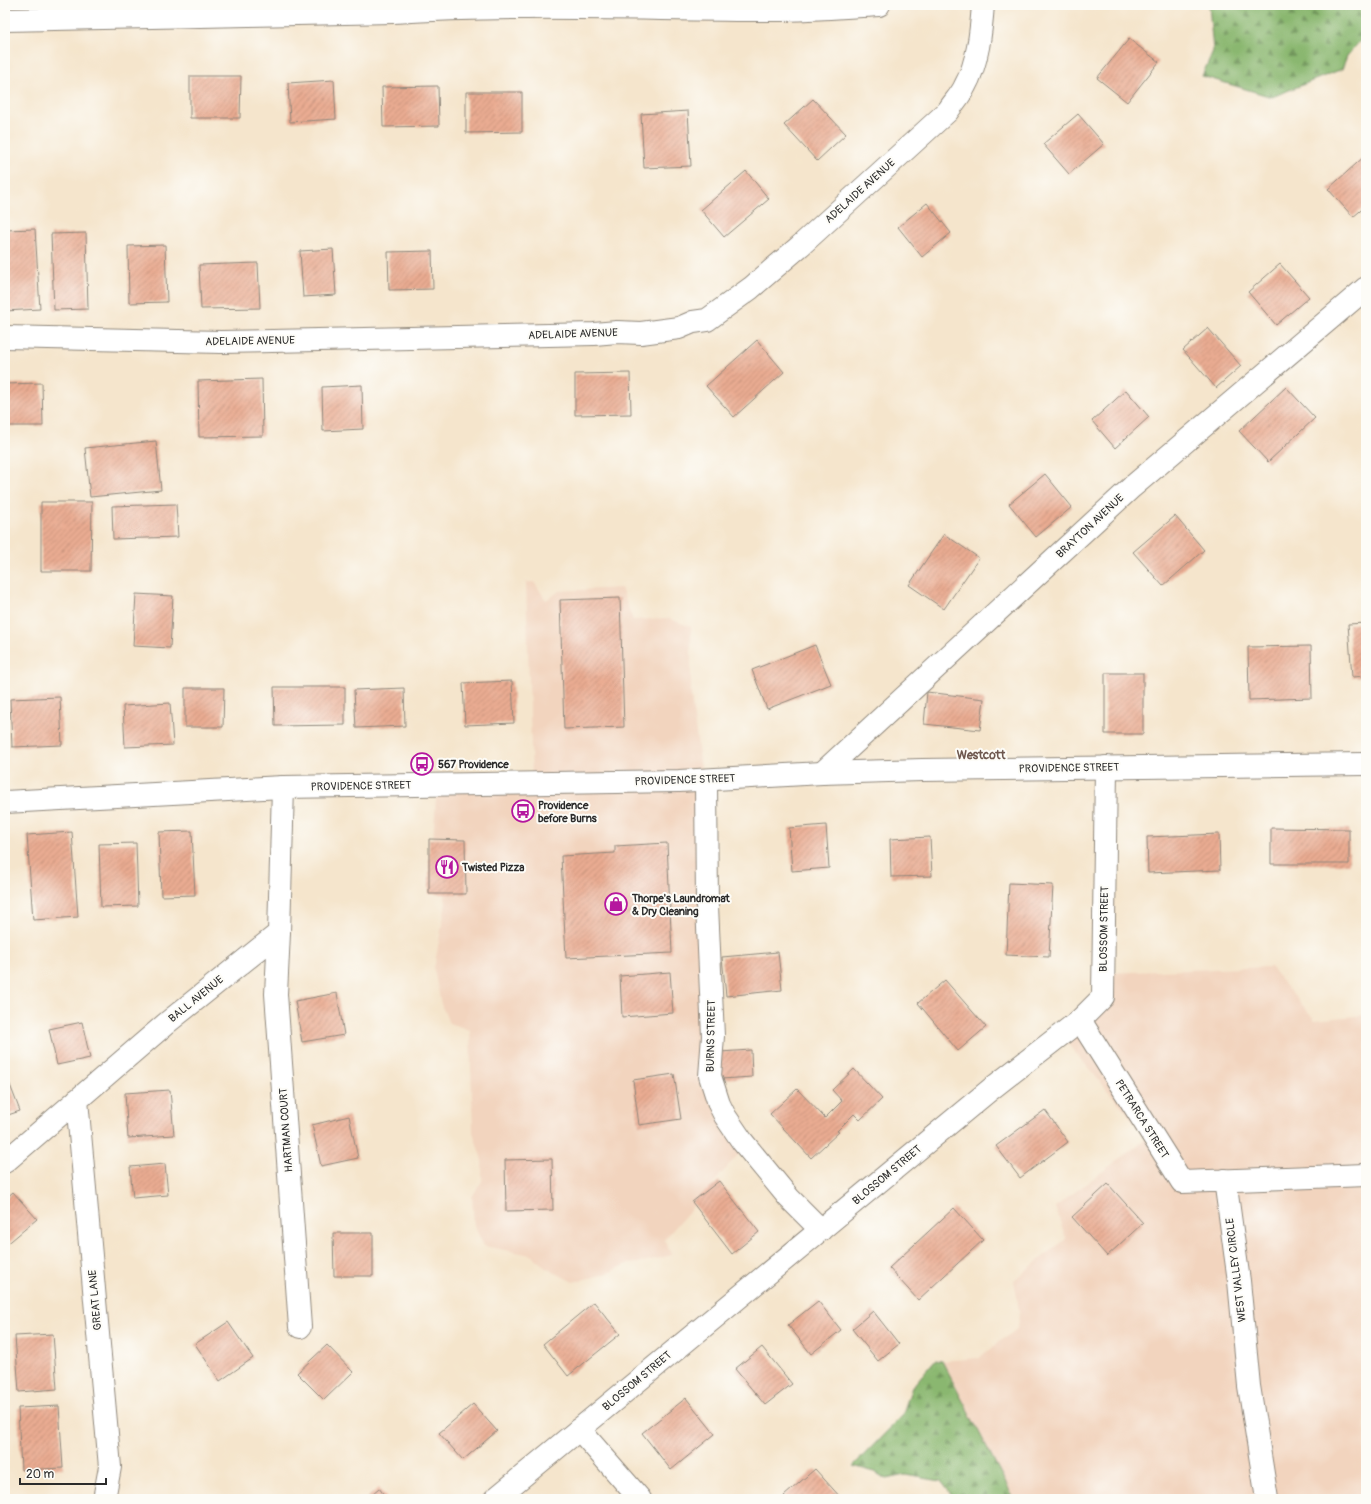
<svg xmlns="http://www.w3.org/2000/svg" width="1371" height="1504" font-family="Pangolin,sans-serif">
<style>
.built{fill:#f2d4be}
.forest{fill:url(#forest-firs);stroke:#5a714d}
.building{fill:url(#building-hatch)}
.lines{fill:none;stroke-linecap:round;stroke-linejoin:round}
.minor-casing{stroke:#90887c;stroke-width:24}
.major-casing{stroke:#90887c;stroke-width:24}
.minor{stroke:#fff;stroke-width:22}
.major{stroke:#fff;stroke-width:22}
.labels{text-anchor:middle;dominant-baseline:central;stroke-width:4;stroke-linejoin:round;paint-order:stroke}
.street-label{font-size:11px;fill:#2b2b2b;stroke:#fdfcf7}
.poi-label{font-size:11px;font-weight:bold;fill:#2b2b2b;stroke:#fdfcf7;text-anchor:start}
.neighbourhood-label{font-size:12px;font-weight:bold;fill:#6e584f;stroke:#fdfcf7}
</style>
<defs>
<pattern id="forest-firs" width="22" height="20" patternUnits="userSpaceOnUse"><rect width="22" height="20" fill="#8ab76f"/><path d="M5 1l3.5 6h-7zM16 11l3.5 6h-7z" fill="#71955b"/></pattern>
<pattern id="building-hatch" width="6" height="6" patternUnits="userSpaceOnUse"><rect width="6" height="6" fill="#eaac92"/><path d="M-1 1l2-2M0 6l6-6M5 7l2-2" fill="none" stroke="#be8c77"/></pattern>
</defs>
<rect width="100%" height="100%" fill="#fdfcf7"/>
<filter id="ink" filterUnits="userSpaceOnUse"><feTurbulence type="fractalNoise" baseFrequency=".025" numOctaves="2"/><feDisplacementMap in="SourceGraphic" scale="8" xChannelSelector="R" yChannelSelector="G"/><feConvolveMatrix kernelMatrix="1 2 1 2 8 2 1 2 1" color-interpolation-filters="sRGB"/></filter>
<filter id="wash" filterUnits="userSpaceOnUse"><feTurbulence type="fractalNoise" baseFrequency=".012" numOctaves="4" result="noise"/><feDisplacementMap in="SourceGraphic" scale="16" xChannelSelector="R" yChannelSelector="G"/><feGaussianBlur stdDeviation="0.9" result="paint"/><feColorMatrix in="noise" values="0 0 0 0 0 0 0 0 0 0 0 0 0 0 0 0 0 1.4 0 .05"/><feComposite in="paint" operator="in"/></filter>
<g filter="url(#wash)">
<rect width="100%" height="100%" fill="#f5e5cc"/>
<!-- built -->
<path class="built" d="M526,582H534L546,600L560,591L621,588L633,620L667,618L691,627V697L702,775L707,1074L743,1149L664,1240L672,1255L638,1263L627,1264L606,1274L573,1282L546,1268L531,1255L484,1246L474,1225L472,1197L482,1181V1160L473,1132L470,1030L449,1023L441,1004L434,969L446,903L433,841L437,787L532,778Z
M1270,967L1315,1020L1366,1015V1499H1014L942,1361L978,1358L1017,1329L1020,1316L1014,1280L1066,1239L1055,1207L1146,1139L1140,1128L1066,1042L1105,973Z"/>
<!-- forest -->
<path class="forest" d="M1209,5H1366V34L1347,56L1342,69L1272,97L1202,76L1213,51Z
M935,1360L942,1361L1014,1499H955L941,1481L905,1475L886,1479L875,1472L853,1466L902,1416L912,1387Z"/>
<g id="blocks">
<!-- building -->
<path class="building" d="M1129,39L1159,62L1127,102L1097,78Z
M190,76H241L240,118H190Z
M334,80L336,119L290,122L288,83Z
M438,86L439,126L383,127L382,87Z
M466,92H522V132L466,133Z
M813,99L846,134L817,161L784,125Z
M688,111L691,166L644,168L641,114Z
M1078,114L1104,144L1069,174L1043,144Z
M1366,155V206L1353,217L1328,189Z
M746,171L769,199L724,237L701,210Z
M927,203L951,233L922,257L898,227Z
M35,229L40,309L5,311V230Z
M86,233L88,309L54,310L51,234Z
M165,245L167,302L129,303L128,246Z
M333,249L336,295L303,297L300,251Z
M432,251L433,289L389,290L388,252Z
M258,263L260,308L201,309L199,265Z
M1280,264L1309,297L1276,325L1248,292Z
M1208,328L1241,366L1216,388L1183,350Z
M757,340L784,372L734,417L706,386Z
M630,373L631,414L575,415V374Z
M262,379L263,436L199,437L198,381Z
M42,383L43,426H5V384Z
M362,385L363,429L323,431L322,387Z
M1286,387L1315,418L1268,462L1239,431Z
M1126,390L1149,417L1115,448L1092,421Z
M156,441L161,490L90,497L85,448Z
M1045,474L1072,507L1036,537L1009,504Z
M41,502H92L91,571H41Z
M176,504L178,537L113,539L112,506Z
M1175,516L1204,550L1163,586L1133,552Z
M944,534L979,558L944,609L909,585Z
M136,594L173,596L170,648L133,646Z
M620,598L624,727L564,729L560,600Z
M1366,623V676L1352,677L1348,624Z
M815,645L831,684L767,709L752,670Z
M1311,646L1312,698L1249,700L1248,647Z
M1105,673H1143V734H1105Z
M512,681L514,723L465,725L463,683Z
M274,687H345V725L275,726Z
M185,688H224L223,727H185Z
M404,688L405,726L356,728L354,690Z
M927,692L984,699L980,730L924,724Z
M60,697L62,745L12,747L10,699Z
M170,703L173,745L125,747L123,706Z
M826,825L829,868L792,871L789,828Z
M1271,828L1349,829V864H1271Z
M192,831L195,895L161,896L159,832Z
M72,832L78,917L33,920L27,835Z
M1219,834L1220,870L1148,873L1147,837Z
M930,837L932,876L891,877L890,839Z
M429,839L465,840L466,894H429Z
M136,843L138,906L101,907L99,844Z
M667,843L672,953L566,958L561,856L615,853V846Z
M1009,883L1053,885L1049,957L1006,955Z
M778,952L782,990L726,996L722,957Z
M670,972L673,1013L622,1017L620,976Z
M945,980L986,1027L958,1051L918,1003Z
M337,993L344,1035L302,1042L295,1001Z
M82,1022L90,1058L57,1065L49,1029Z
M751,1050L752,1077L721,1079L720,1052Z
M854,1069L882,1099L860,1120L854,1114L837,1131L839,1132L811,1158L770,1114L797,1089L825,1118L842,1101L832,1090Z
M5,1072L20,1111L5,1116Z
M674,1074L681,1119L639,1125L633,1080Z
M170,1090L174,1135L128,1138L125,1093Z
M1045,1110L1068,1142L1020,1178L996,1146Z
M349,1116L358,1158L321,1166L312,1125Z
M552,1159L553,1210L506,1211L505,1160Z
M165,1164L168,1195L133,1198L130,1167Z
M719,1181L759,1232L732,1254L692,1202Z
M1108,1184L1143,1223L1107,1256L1072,1217Z
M13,1192L37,1219L5,1246V1199Z
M954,1208L983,1240L918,1300L889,1268Z
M333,1233H373V1276H334Z
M818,1301L841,1330L811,1354L788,1325Z
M594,1302L620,1334L568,1376L543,1344Z
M873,1311L899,1344L878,1361L852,1329Z
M228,1322L253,1358L220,1381L195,1344Z
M53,1334L57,1389L19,1392L15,1336Z
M327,1345L353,1372L324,1400L297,1373Z
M762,1347L792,1384L765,1405L735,1369Z
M686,1398L715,1434L671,1470L642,1433Z
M473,1404L497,1431L463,1460L439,1433Z
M59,1406L63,1468L21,1470L18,1408Z
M815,1469L842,1499H786L784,1496Z
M379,1488L387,1499H366Z"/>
</g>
</g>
<g filter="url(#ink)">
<use href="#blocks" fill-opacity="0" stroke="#90887c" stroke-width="1"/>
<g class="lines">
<!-- minor casing -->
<g class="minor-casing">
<path id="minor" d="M5,20L393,12C520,4 649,10 776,10C810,10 845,7 879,5
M5,337L221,342L594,334L617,332L641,333L679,328L693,322L707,320L751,288L800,246L948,111C953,103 961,95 965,86C978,63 981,31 983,5
M822,773L1132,487L1366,288
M706,780L707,906L713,1036L710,1076L719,1104L725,1116L742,1141L789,1198L821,1230
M279,933L276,994L300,1327
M1080,1020L1182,1182L1366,1175
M77,1100L110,1467L104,1499
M5,1162L168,1022L279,933L283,787
M1225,1180L1239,1281L1249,1386L1267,1499
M579,1429L640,1499
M495,1499L991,1089L1080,1020L1103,997L1106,767"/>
</g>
<!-- major casing -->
<g class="major-casing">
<path id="major" d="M5,802L283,787L679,781L822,773L922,770L1366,764"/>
</g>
<!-- minor -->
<use href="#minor" class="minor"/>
<!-- major -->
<use href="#major" class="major"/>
</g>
</g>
<!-- icons -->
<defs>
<g id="bus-ring" transform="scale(1.15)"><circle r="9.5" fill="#fdfcf7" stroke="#b5179e" stroke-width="1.5"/><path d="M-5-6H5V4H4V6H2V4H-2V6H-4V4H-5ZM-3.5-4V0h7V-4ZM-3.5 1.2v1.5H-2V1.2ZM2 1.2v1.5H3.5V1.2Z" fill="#b5179e"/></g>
<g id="restaurant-ring" transform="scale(1.15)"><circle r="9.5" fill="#fdfcf7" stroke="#b5179e" stroke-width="1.5"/><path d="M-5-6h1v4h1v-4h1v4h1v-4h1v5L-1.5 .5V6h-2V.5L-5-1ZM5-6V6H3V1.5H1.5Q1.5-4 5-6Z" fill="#b5179e"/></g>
<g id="shop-ring" transform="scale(1.15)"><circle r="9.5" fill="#fdfcf7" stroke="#b5179e" stroke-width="1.5"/><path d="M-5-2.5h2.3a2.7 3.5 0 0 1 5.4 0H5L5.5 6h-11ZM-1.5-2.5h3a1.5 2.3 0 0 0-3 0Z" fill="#b5179e"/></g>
</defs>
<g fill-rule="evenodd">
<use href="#bus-ring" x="422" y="764"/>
<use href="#bus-ring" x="523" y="811"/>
<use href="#restaurant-ring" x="447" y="867"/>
<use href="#shop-ring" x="616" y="904"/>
</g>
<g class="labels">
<!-- street labels -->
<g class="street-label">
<text transform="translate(860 191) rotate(-42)">ADELAIDE AVENUE</text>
<text transform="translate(573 334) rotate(-2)">ADELAIDE AVENUE</text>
<text transform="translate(250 341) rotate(-1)">ADELAIDE AVENUE</text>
<text transform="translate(1090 526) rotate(-43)">BRAYTON AVENUE</text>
<text transform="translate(1069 768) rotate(-1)">PROVIDENCE STREET</text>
<text transform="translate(685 780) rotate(-2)">PROVIDENCE STREET</text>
<text transform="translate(361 786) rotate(-1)">PROVIDENCE STREET</text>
<text transform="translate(1104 929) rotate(-89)">BLOSSOM STREET</text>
<text transform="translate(196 999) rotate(-39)">BALL AVENUE</text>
<text transform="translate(711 1036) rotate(-89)">BURNS STREET</text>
<text transform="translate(1142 1119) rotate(58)">PETRARCA STREET</text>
<text transform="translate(286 1130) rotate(-94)">HARTMAN COURT</text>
<text transform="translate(887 1175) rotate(-40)">BLOSSOM STREET</text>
<text transform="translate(1236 1270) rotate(-97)">WEST VALLEY CIRCLE</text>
<text transform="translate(95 1300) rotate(-95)">GREAT LANE</text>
<text transform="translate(637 1381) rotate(-40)">BLOSSOM STREET</text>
</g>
<!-- poi labels -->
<g class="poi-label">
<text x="438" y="764">567 Providence</text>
<text x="538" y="805">Providence<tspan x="538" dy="13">before Burns</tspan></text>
<text x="462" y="867">Twisted Pizza</text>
<text x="632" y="898">Thorpe's Laundromat<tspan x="632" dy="13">&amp; Dry Cleaning</tspan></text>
</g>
<!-- neighbourhood labels -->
<g class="neighbourhood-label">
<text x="981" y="755">Westcott</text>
</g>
</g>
<!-- margin -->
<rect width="1371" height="1504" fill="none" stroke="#fdfcf7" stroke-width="20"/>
<!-- scale -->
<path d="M20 1478v6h86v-6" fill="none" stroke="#2b2b2b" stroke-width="2"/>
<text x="26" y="1478" font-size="12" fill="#2b2b2b" stroke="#fdfcf7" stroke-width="3" paint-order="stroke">20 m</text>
</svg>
